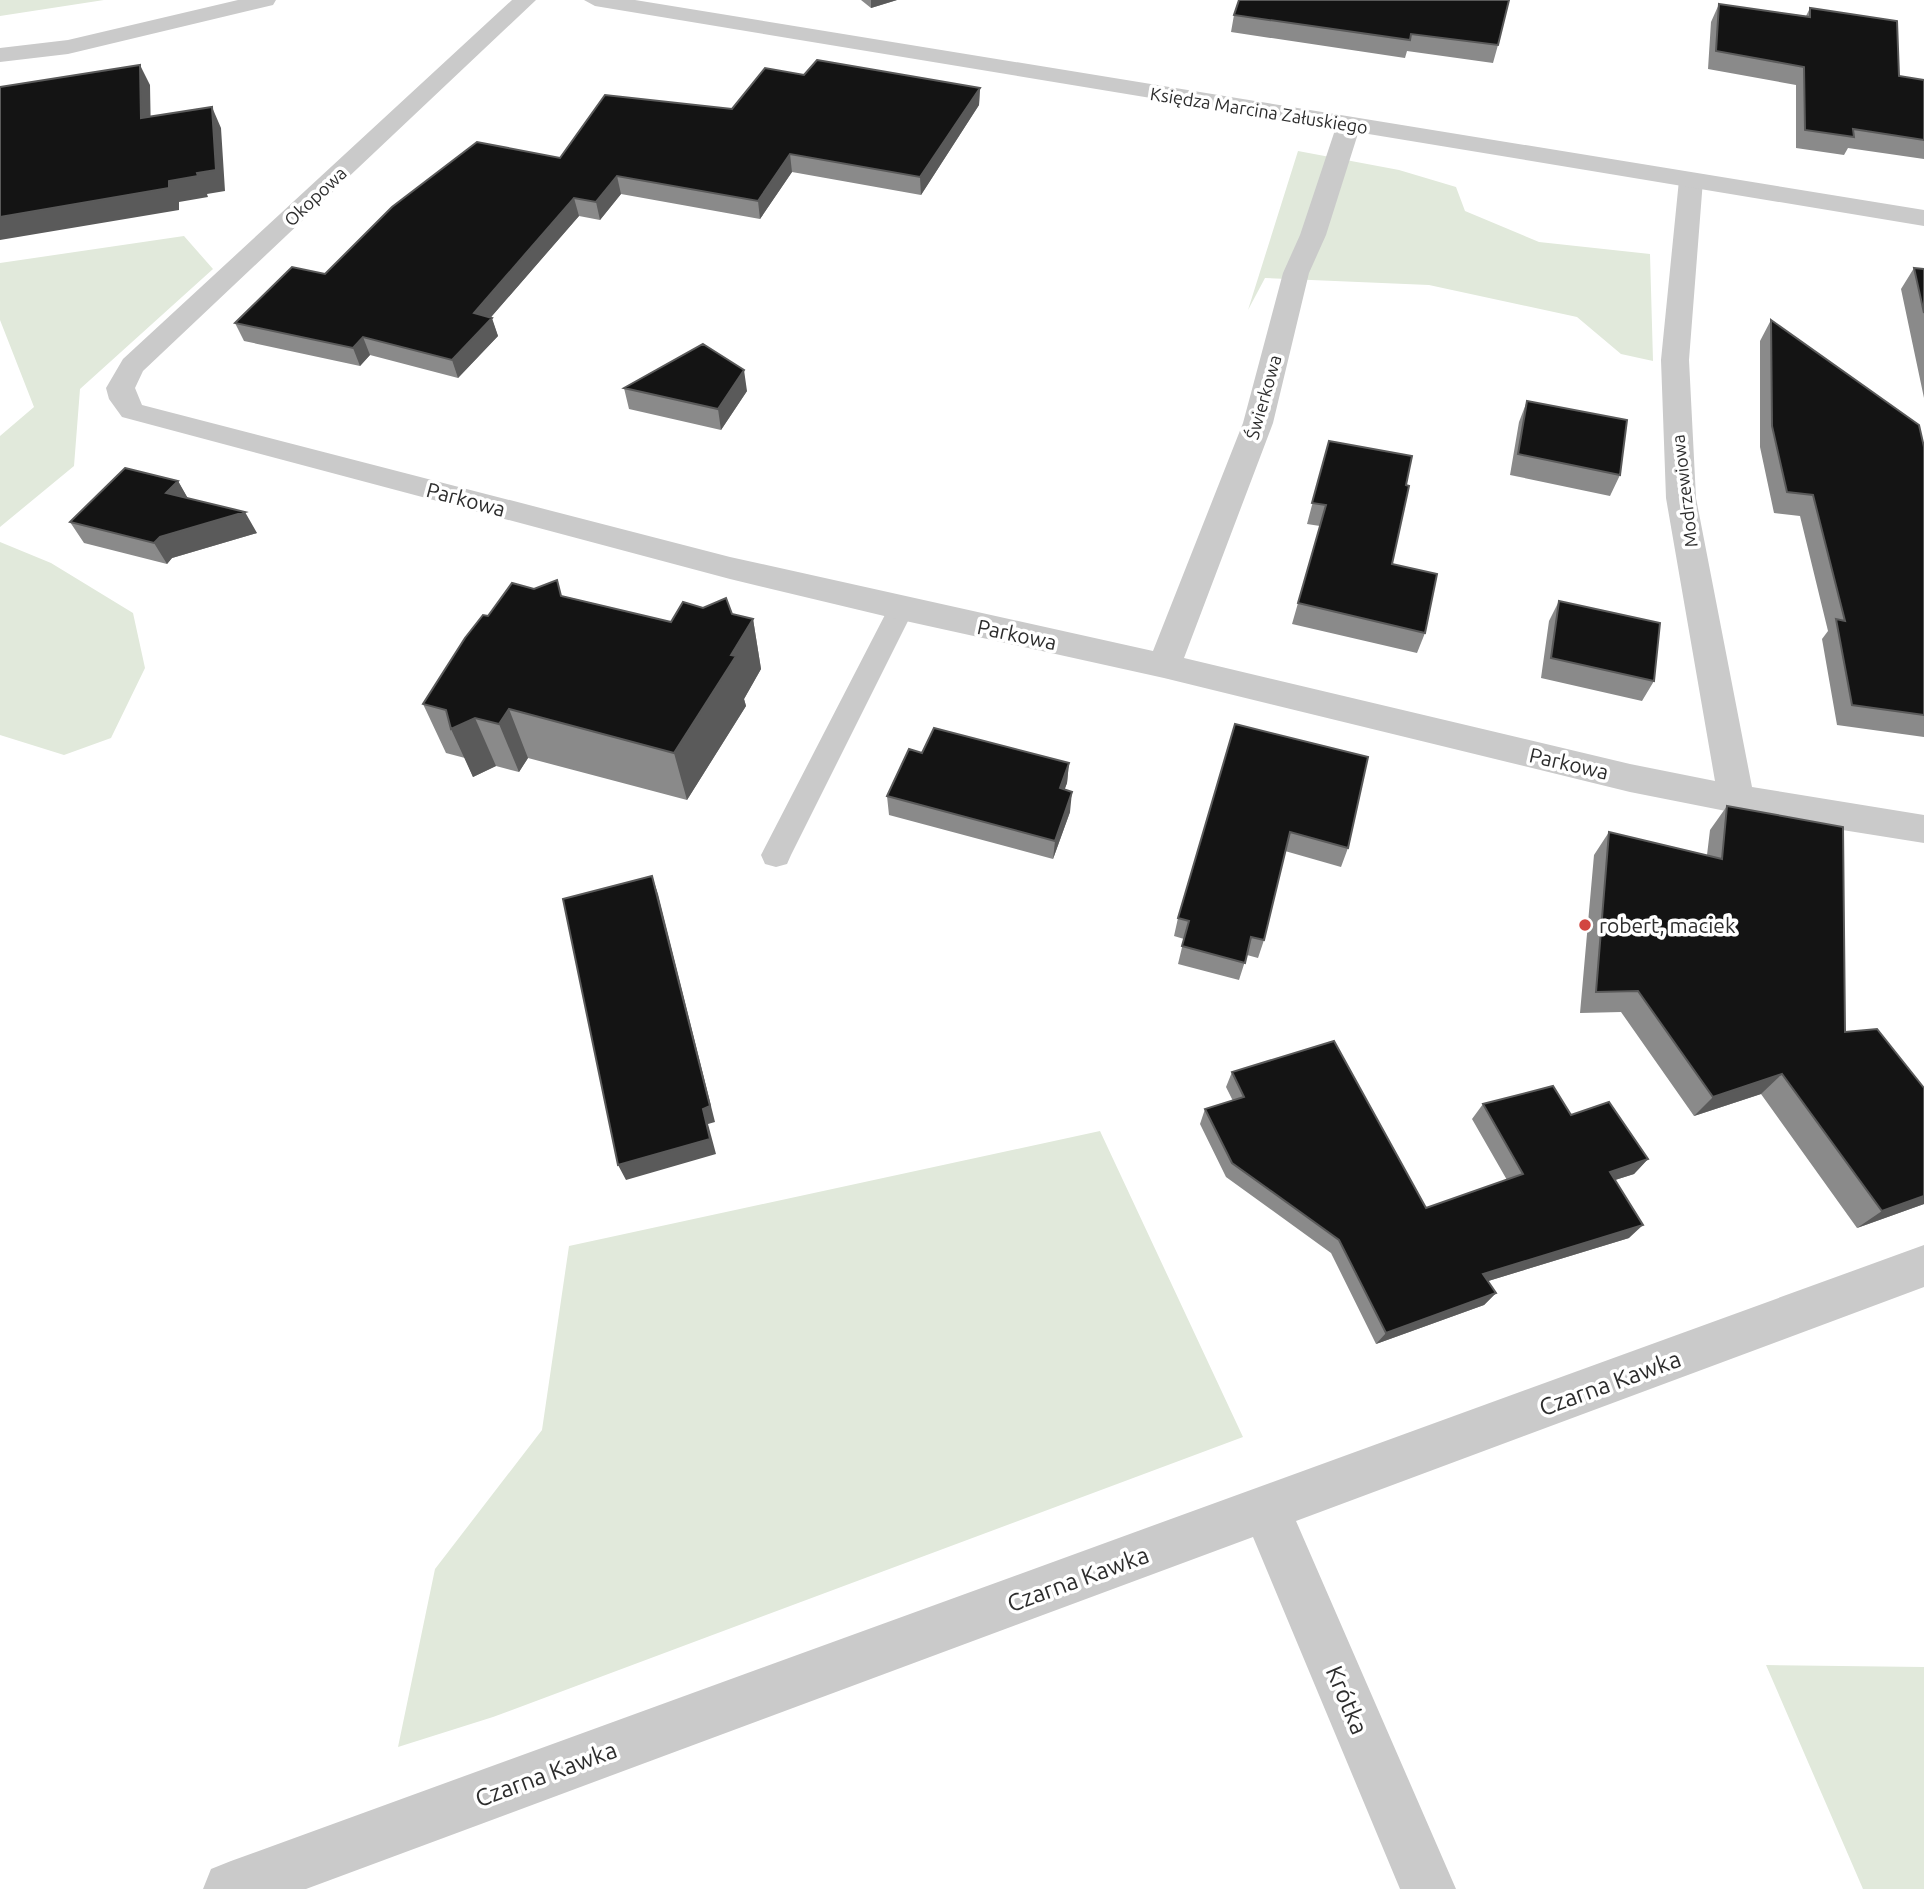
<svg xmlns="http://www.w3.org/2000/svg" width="1924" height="1889" font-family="Ubuntu,sans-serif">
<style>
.green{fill:#e1e9db}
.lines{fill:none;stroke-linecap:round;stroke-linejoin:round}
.service{fill:#cacaca;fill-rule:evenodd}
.minor{fill:#cacaca;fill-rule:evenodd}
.tertiary{fill:#cacaca;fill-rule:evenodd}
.wall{fill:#8a8a8a}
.shaded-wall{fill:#5a5a5a}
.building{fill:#141414;stroke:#5a5a5a;stroke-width:2}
.poi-dot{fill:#d24640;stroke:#fff;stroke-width:2.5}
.labels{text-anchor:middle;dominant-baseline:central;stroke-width:7;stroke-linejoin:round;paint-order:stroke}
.far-street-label{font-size:18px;fill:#2d2d2d;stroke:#fff}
.street-label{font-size:21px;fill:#2d2d2d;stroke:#fff}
.poi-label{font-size:21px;fill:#2d2d2d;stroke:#fff;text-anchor:start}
.near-street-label{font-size:24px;fill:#2d2d2d;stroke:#fff}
</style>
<rect width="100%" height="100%" fill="#fff"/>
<!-- green -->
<path class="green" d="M0,0H104L0,16Z
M1298,151L1399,170L1456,187L1465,211L1539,242L1650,254L1653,361L1621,354L1577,317L1429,285L1265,278L1248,310Z
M184,236L213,269L80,389L74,466L0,527V436L34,407L0,320V263Z
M0,542L51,563L133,613L145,668L111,738L64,755L0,735Z
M1100,1131L1243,1437L493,1717L398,1747L435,1569L542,1430L569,1246Z
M1766,1665L1924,1667V1889H1863Z"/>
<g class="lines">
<!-- service -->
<path class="service" d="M901,600L910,602L914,609L791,855L787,864L776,867L765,864L761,855L888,609L892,602Z"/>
<!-- minor -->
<path class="minor" d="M512,0H536L143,371L135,388L142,405L730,557L1153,651L1243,423L1283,273L1300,235L1337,124L1341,119H1357L1361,124L1326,235L1309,273L1273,423L1184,658L1630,764L1715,781L1666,498L1661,360L1679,180L1682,175H1700L1703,180L1689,360L1696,498L1752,787L1924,815V843L1736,813L1630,792L1164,678L901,620L730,579L122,417L109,399L106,388L123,359Z
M1924,1245V1287L1296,1521L1456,1889H1400L1253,1537L306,1889H203L211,1869L231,1861Z"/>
<!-- tertiary -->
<path class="tertiary" d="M238,0H276L273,5L68,54L0,62V48L68,40Z
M584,0H635L1924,210V226L595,6Z"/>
</g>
<!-- wall -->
<path class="wall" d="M861,0H897L871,8Z
M1239,0L1498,45L1493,63L1407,51L1405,58L1231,32L1234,15Z
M1719,4L1806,16L1810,8L1899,76L1924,80V159L1848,148L1844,155L1796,148V85L1708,69L1711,22Z
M804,75L980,88L979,105L921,195L792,172L760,219L621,194L600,220L579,216L491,317L498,336L458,378L370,355L360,366L244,341L235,323L325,274L560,158L732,109Z
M1914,268L1924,269V398L1901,289Z
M1771,320L1924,447V737L1837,725L1822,639L1828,631L1800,516L1774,513L1760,447V341Z
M624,388L747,391L721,430L629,409Z
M1527,401L1620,475L1610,496L1510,475L1519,422Z
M1329,441L1392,564L1425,633L1417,653L1292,624L1320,526L1307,524Z
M178,481L188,499L257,533L172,558L167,564L84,543L70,522Z
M563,596L671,622L732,614L753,619L761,669L744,699L746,706L687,800L528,758L519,772L496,766L473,777L465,758L446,753L423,704L488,616Z
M1559,601L1654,681L1642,701L1541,678L1549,621Z
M1235,724L1348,848L1341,867L1285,851L1264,940L1258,958L1247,955L1239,980L1178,964L1184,939L1174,936L1178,918Z
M922,753L1069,763L1067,783L1064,790L1070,812L1053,859L889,815L887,796Z
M1727,806L1845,1032L1924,1088V1204L1857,1228L1761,1094L1694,1116L1621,1012L1580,1013L1594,855L1609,832L1707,855L1710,830Z
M1232,1072L1426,1208L1507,1180L1472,1119L1483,1104L1571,1115L1648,1159L1634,1174L1615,1180L1629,1238L1488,1281L1496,1293L1484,1305L1376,1344L1331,1253L1226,1177L1200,1124L1205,1109L1233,1101L1226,1087Z"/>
<!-- shaded-wall -->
<path class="shaded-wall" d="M871,0H897L871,8Z
M140,65L150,85L151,139L141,118Z
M980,88L979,105L921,195L920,177Z
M212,107L221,128L225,191L207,194L208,197L179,202V210L0,240V217L169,181Z
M790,154L792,172L760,219L758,201Z
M617,176L621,194L600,220L596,202Z
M574,198L579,216L479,331L474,313Z
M492,318L498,336L458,378L452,360Z
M363,337L370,355L360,366L353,348Z
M744,370L747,391L721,430L718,409Z
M178,481L190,502L166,493Z
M245,512L257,533L172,558L167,564L154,543L160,537Z
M753,619L761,669L744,699L746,706L687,800L674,753Z
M509,709L528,758L519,772L499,724Z
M475,718L496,766L473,777L451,729Z
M1069,763L1067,783L1058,808L1060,788Z
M1072,792L1070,812L1053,859L1055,841Z
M652,876L658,894L715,1122L708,1124L716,1154L626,1180L618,1165Z
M1782,1074L1761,1094L1694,1116L1713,1097Z
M1648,1159L1634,1174L1596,1186L1610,1172Z
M1924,1196V1204L1857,1228L1882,1211Z
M1643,1225L1629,1238L1472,1286L1483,1274Z
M1496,1293L1484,1305L1376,1344L1386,1333Z"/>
<!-- building -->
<path class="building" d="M1239,0H1509L1498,45L1411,34L1410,40L1234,15Z
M1719,4L1810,17V8L1897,21L1899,76L1924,80V140L1853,129L1854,137L1805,130L1804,67L1716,51Z
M817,60L980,88L920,177L790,154L758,201L617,176L596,202L574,198L474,313L492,318L452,360L363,337L353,348L235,323L292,267L325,274L392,207L477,142L560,158L605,95L732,109L765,68L804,75Z
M140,65L141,118L212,107L216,170L197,173L198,176L169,181V188L0,217V87Z
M1914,268L1924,269V313Z
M1771,320L1919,425L1924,447V715L1852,705L1836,619L1845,621L1813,495L1787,492L1772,426Z
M703,344L744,370L718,409L624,388Z
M1527,401L1627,420L1620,475L1518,454Z
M1329,441L1412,456L1406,485L1409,486L1392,564L1437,574L1425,633L1298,603L1326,505L1312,503Z
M125,468L178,481L166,493L245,512L160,537L154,543L70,522Z
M557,580L561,596L671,622L683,602L703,608L726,598L732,614L753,619L731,655L736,656L674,753L509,709L499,724L475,718L451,729L446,710L423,704L465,638L483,615L488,616L512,583L534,589Z
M1559,601L1660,623L1654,681L1551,658Z
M1235,724L1368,757L1348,848L1290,832L1264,940L1251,937L1245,963L1182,946L1189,921L1178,918Z
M934,728L1069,763L1060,788L1072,792L1055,841L887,796L909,749L922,753Z
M1727,806L1843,827L1845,1032L1877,1029L1924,1088V1196L1882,1211L1782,1074L1713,1097L1638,991L1596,992L1609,832L1722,859Z
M652,876L710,1106L703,1109L710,1139L618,1165L563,899Z
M1334,1041L1426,1208L1523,1174L1483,1104L1553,1086L1571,1115L1609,1102L1648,1159L1610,1172L1643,1225L1483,1274L1496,1293L1386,1333L1339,1240L1232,1163L1205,1109L1244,1097L1232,1072Z"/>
<!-- markers -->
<circle class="poi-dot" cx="1585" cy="925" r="7"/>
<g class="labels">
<!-- far-street labels -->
<g class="far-street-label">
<text transform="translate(1259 110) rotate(9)">Księdza Marcina Załuskiego</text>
<text transform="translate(315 196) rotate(-43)">Okopowa</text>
<text transform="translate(1263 397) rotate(-74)">Świerkowa</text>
<text transform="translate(1684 491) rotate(-97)">Modrzewiowa</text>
</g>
<!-- street labels -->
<g class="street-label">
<text transform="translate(466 499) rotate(15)">Parkowa</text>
<text transform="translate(1017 634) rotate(12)">Parkowa</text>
<text transform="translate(1569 763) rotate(13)">Parkowa</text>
</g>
<!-- poi labels -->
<g class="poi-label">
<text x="1599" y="925">robert, maciek</text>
</g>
<!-- near-street labels -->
<g class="near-street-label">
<text transform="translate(1610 1383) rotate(-20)">Czarna Kawka</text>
<text transform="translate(1078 1579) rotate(-20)">Czarna Kawka</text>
<text transform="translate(1347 1700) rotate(67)">Krótka</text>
<text transform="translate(546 1774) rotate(-20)">Czarna Kawka</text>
</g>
</g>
</svg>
